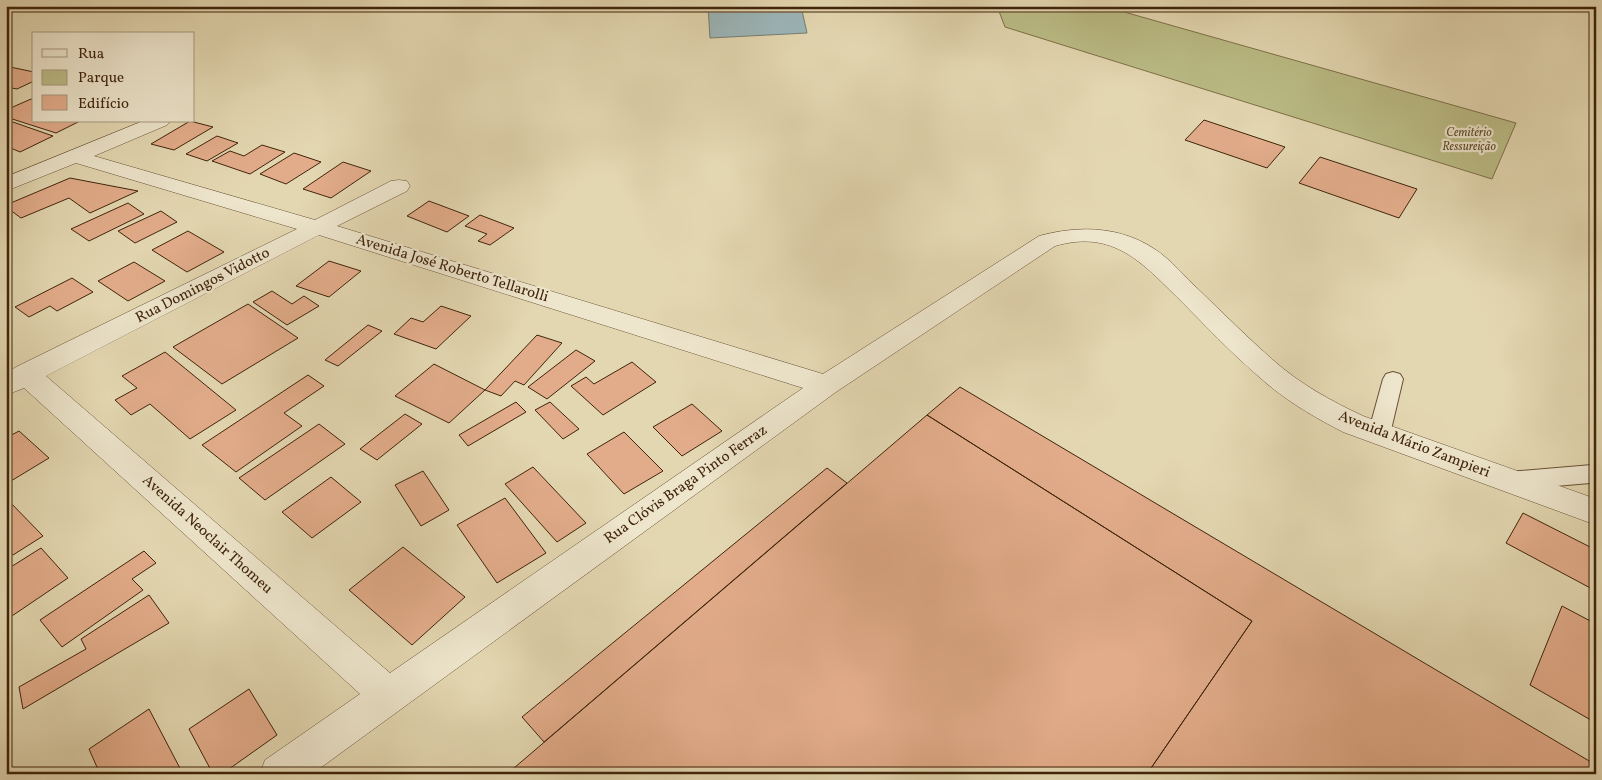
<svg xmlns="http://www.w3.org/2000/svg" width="1602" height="780" font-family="Vollkorn,serif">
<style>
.green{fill:#bbbc86;stroke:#7e7048}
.water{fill:#9cb6b9;stroke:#777c73}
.building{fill:#e2ac8a;stroke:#40240b}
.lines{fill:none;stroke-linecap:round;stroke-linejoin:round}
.lane-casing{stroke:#695134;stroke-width:2}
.street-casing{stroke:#695134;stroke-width:1}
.lane{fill:#ede5cc;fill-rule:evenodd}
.street{fill:#ede5cc;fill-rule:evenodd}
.labels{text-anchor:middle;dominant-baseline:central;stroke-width:4.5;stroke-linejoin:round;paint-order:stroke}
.far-park-label{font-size:12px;font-style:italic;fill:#5f4a2a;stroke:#ede5cc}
.street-label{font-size:15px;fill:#40240b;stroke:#ede5cc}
</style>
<rect width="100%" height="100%" fill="#e3d7b1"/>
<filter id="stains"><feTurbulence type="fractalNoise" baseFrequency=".004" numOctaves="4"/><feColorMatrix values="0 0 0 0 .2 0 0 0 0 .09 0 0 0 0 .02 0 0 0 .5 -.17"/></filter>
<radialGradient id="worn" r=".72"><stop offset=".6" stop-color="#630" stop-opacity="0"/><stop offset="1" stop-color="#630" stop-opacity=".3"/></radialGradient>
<!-- green -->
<path class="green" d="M997,6H1103L1516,123L1492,179L1005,27Z"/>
<!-- water -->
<path class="water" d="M708,6H801L807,33L710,38Z"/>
<!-- building -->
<path class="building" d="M10,67L34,72V81L17,89L6,87V69Z
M31,99L34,100V121H80L56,133L6,117V110Z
M1204,120L1285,147L1267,168L1185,140Z
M10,121L53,136L20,152L6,146V122Z
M190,121L213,127L174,150L151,144Z
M217,136L238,143L207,161L186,154Z
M262,145L285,152L250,174L212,161L230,151L244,156Z
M294,153L321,162L286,184L260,174Z
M1320,157L1417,189L1399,218L1299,183Z
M343,162L371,171L331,198L303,189Z
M70,178L138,191L90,213L69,198L21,218L6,207V205Z
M429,201L469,216L447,232L407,216Z
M128,203L144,214L89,241L71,229Z
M161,211L177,222L135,243L118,231Z
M480,215L514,228L490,245L478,241L487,234L465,226Z
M188,231L224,252L187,272L152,250Z
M329,261L361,271L329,297L296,286Z
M134,262L165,281L128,301L98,281Z
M72,278L93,292L57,311L50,306L29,317L15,307Z
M272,291L292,304L304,296L319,306L287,325L253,302Z
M248,304L298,338L222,384L173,347Z
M441,306L471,316L436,349L394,334L411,318L423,322Z
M368,325L382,331L338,366L325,360Z
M537,335L562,343L524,385L515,381L501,396L485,390Z
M576,350L595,361L547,399L528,387Z
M165,352L236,410L190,439L150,404L131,415L115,400L137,388L122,376Z
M632,362L656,382L603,415L571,386L586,377L594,384Z
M434,364L485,390L449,423L395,396Z
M308,375L324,386L284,413L302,426L236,472L202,445Z
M960,387L1596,765V774H1147L1252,621L927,415Z
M516,402L526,412L468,446L459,435Z
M550,402L579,429L563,439L535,410Z
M692,404L722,431L682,456L653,427Z
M405,414L422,424L377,460L360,449Z
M927,415L1252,621L1147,774H507Z
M319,424L345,444L265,500L239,478Z
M19,431L49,458L6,484V438Z
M624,432L663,471L624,494L587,454Z
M533,467L586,523L557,542L505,484Z
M827,468L847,483L544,742L522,717Z
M423,471L449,510L421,526L395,485Z
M331,477L361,502L312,538L282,512Z
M6,498L43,536L13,555L6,549Z
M505,498L546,553L497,583L457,525Z
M1523,513L1596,550V591L1506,543Z
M403,547L465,597L412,645L349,590Z
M41,548L68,578L6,620V570Z
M144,551L156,563L132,579L143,590L62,647L40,620Z
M149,595L169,623L23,709L19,687L86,649L81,639Z
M1562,606L1596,624V723L1530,685Z
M249,689L277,735L222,774H213L189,729Z
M149,709L183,774H100L89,749Z"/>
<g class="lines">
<!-- lane casing -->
<g class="lane-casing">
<path id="lane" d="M1393,372L1400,374L1403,379L1390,434L1387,440L1379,442L1371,440L1368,434L1383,379L1386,374Z
M1592,465L1596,466V485L1590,483L1509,490L1501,488L1497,481L1501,474L1509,472Z"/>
</g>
<!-- street casing -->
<g class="street-casing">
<path id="street" d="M143,121H170L167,125L94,156L315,220L391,181L399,180L407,181L410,186L407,191L337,226L823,374L1039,236C1079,225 1121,226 1156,250C1171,260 1185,277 1198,289C1223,313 1247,337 1273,360C1300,384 1331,401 1363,416L1596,499V525L1343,432C1312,416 1283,399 1257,375C1230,352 1205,325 1180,300C1142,263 1114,229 1055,246L836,392L312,774H260L265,760L360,694L24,388L6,395V373L16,367L297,229L76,163L6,191V177ZM319,235L803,388L390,673L46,376Z"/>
</g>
<!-- lane -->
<use href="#lane" class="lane"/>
<!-- street -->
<use href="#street" class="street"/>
</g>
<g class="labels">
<!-- far-park labels -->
<g class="far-park-label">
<text x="1469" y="133">Cemitério<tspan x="1469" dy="14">Ressureição</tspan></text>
</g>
<!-- street labels -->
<g class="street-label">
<text transform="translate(452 269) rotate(17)">Avenida José Roberto Tellarolli</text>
<text transform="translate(203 286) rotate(-27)">Rua Domingos Vidotto</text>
<text transform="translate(1414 445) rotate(21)">Avenida Mário Zampieri</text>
<text transform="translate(686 485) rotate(-35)">Rua Clóvis Braga Pinto Ferraz</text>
<text transform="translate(207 535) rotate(42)">Avenida Neoclair Thomeu</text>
</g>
</g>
<!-- margin -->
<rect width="1602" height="780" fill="none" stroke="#e3d7b1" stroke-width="25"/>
<rect x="8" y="8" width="1587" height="765" fill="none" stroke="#40240b" stroke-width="2.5"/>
<rect x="12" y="12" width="1577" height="755" fill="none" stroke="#40240b"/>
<!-- legend -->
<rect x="32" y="32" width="162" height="90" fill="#ede5cc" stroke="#a8987f"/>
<rect x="42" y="49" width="25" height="8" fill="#ede5cc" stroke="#a8987f"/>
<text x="78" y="58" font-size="15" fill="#40240b">Rua</text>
<rect x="42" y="70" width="25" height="15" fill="#bbbc86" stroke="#a8987f"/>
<text x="78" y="82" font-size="15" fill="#40240b">Parque</text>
<rect x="42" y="95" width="25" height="15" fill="#e2ac8a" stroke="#a8987f"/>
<text x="78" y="108" font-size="15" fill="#40240b">Edifício</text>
<rect width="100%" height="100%" filter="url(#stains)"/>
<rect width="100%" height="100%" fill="url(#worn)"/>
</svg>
